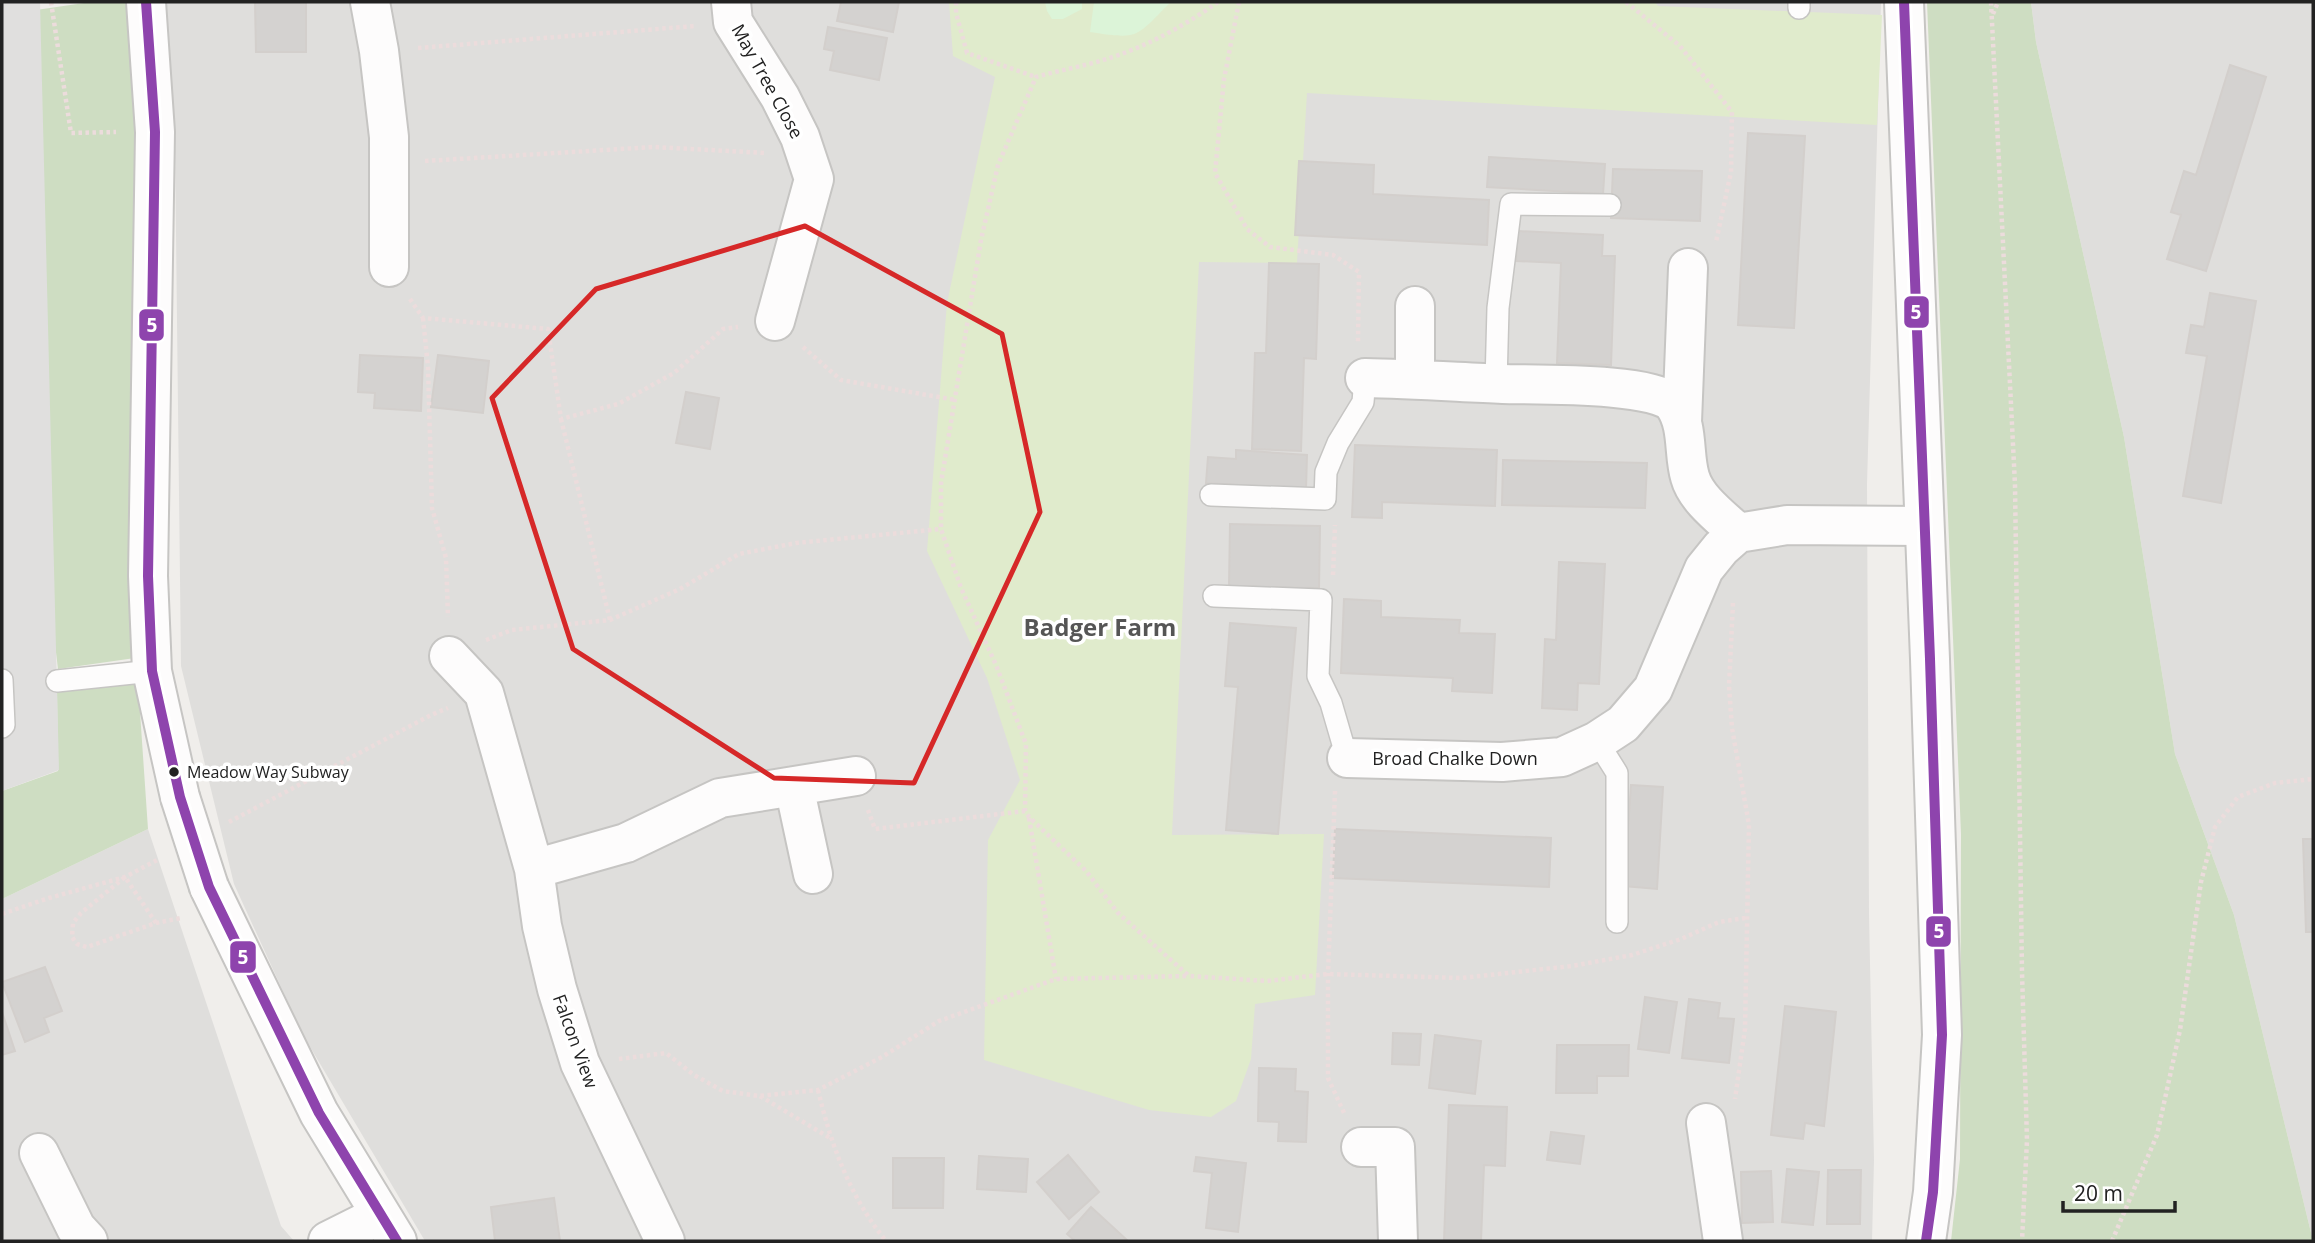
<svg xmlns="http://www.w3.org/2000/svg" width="2315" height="1243" font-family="'Open Sans',sans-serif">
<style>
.residential{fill:#dfdedc}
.grass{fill:#e0ebcc}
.forest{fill:#ceddc2}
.park{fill:#dcf4d8}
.parking{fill:#e0dfde}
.building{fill:#d4d2d0;stroke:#d3cfcc;stroke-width:2}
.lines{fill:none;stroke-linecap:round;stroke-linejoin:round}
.service-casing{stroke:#c6c5c3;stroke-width:24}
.minor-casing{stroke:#c6c5c3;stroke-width:42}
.tertiary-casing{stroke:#c6c5c3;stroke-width:42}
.path{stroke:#ecdcdc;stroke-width:4.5;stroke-dasharray:3.5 3.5;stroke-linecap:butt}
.service{stroke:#fdfcfc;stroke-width:21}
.minor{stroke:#fdfcfc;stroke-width:38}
.tertiary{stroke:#fdfcfc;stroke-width:38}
.tertiary-bridge-casing{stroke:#c6c5c3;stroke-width:42;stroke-linecap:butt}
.tertiary-bridge{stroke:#fdfcfc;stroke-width:38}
.bus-1-casing{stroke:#fff;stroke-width:16}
.bus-1{stroke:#8e44ad;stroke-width:10}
.marked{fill:none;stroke:#d62828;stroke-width:5;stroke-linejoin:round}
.bus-dot{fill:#222;stroke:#fff;stroke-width:2.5}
.labels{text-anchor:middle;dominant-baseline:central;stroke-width:7;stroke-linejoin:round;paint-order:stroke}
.bus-label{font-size:16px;fill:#222;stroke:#fff;text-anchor:start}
.street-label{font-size:18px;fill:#222;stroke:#fff}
.district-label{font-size:24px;font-weight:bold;fill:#555;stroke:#fff}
.line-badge{stroke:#fff;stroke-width:2.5}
.badge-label{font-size:19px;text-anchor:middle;font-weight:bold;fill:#fff}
</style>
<rect width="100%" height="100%" fill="#f0eeeb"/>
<!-- residential -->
<path class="residential" d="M165,2H1881L1867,484L1869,914L1874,1160L1872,1241H425L303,1035L234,884L181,666L175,147Z
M2031,2H2313V1241L2234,915L2175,754L2124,437L2036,42Z
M148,829L281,1226L294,1241H2V899Z"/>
<!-- grass -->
<path class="grass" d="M949,2H1655L1658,6L1882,15L1877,125L1307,93L1297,263L1199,262L1172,835L1324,834L1315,995L1255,1004L1251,1059L1236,1101L1211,1117L1149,1110L984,1060L988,840L1020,780L987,678L927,551L947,303L995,77L953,56Z"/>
<!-- forest -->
<path class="forest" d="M91,2H132L142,290L135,658L58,669L48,586L36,10Z
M1927,2H2031L2036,42L2124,437L2175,754L2234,915L2313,1241H1951L1960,1159L1961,834Z
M138,683L148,829L2,899V791L58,771L57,691Z"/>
<!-- park -->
<path class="park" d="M1045,2H1082V9L1063,19H1052L1047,11Z
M1094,2H1171C1135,37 1141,40 1090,32Z"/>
<!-- parking -->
<path class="parking" d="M2,2H40L59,770L2,791Z"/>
<!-- building -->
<path class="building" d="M255,2H306V52H256Z
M841,2H899L893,32L837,21Z
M828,27L887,38L879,80L830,70L834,51L824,49Z
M2230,65L2266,77L2206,271L2167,259L2181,215L2171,212L2184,171L2196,175Z
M1748,133L1805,136L1794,328L1738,325Z
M1489,157L1605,164L1603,194L1487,187Z
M1299,161L1374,165L1373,194L1489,200L1487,245L1295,235Z
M1613,169L1702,171L1700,221L1611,218Z
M1518,231L1603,235L1602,256H1615L1611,365L1557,363L1561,263L1516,261Z
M1269,263L1319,264L1316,359L1304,358L1301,451L1252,449L1255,353H1266Z
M2210,293L2256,301L2221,503L2183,496L2207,356L2186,353L2191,325L2204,327Z
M360,355L423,358L421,411L374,408L375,393L358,392Z
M438,355L489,361L483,413L431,407Z
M686,392L719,398L710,449L676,443Z
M1355,445L1497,450L1495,506L1382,502V518L1352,517Z
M1236,450L1307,455L1306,489L1206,483L1208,457L1236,459Z
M1503,460L1647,463L1645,508L1502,505Z
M1230,524L1320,526L1319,588L1229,586Z
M1559,562L1605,564L1599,684L1578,683L1577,710L1542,708L1545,639L1556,640Z
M1344,599L1381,601V617L1460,620L1459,633L1495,634L1492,693L1452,691L1453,678L1341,673Z
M1230,623L1296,628L1278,834L1226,830L1238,687L1225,686Z
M1631,785L1663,787L1657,889L1624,886Z
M1335,829L1551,838L1549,887L1333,878Z
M2303,839H2313V932H2306Z
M45,967L62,1011L44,1018L49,1032L25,1042L2,982Z
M1645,997L1677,1002L1669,1053L1638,1049Z
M1689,999L1720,1003L1718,1018L1734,1019L1729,1063L1682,1058Z
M1785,1006L1836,1012L1824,1126L1805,1123L1803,1139L1771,1135Z
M2,1012L15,1051L2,1055Z
M1393,1033L1421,1034L1419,1065L1392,1064Z
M1435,1035L1481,1041L1475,1094L1429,1088Z
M1557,1045H1629L1628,1076H1597V1093H1556Z
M1259,1068L1296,1069L1295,1091L1308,1092L1306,1142L1278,1141L1279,1122L1258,1121Z
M1449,1105L1507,1107L1505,1166L1484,1165L1481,1241H1444Z
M1551,1132L1584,1136L1580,1164L1547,1160Z
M1068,1155L1099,1192L1069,1219L1037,1182Z
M979,1156L1028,1159L1026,1192L977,1189Z
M1196,1157L1246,1163L1238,1232L1206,1228L1212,1173L1194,1171Z
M893,1158H944L943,1208H893Z
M1787,1169L1819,1172L1813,1225L1782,1222Z
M1828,1170H1861L1860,1224H1827Z
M1771,1171L1773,1222L1742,1223L1741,1172Z
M554,1198L560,1241H495L491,1207Z
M1091,1207L1128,1241H1075L1067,1234Z"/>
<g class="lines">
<!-- service casing -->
<g class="service-casing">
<path id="service" d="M1799,8V2
M1496,383L1498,308L1511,204L1610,205
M1211,495L1325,499L1326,472L1338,443L1363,402L1365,378
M1214,596L1321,600L1318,676L1331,703L1347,758
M2,680L4,725L2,727
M57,681L152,671
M1597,741L1617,773V922"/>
</g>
<!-- minor casing -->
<g class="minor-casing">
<path id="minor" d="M370,2L379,51L389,137V267
M731,2L733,22L780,97L800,137L814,179L775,321
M1365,378C1411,379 1457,382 1503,384C1534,385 1658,382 1674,405C1689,427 1683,454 1690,477C1696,499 1722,518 1738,533
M1415,379V306
M1682,422L1688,268
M449,656L484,693L534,869L542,926L557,989L580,1063L665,1241
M1347,758L1502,762L1562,757L1597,741L1623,724L1653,689L1704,569L1721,548L1738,533L1787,525L1923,526
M794,786L813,874
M534,869L626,843L720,798L856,776
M1706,1123L1723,1241
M1361,1147H1395L1398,1241
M39,1153L76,1228L88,1241
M328,1241L380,1215"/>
</g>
<!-- tertiary casing -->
<g class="tertiary-casing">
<path id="tertiary" d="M146,2L155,132L148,576L152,671L180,797
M1904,2L1930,659L1942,1035L1933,1192L1926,1241
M209,887L319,1113L397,1241"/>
</g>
<!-- path -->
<path class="path" d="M51,2L71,133L116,132
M956,2V13L967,53L1036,77
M1218,2C1183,27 1142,49 1100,61C1079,67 1057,71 1036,77L998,165L981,240L941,483V529L961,588L996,665L1026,744L1025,811L1029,817L1086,871L1118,913L1189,976L1267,981L1328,974L1461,978L1572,966L1632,955L1681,939L1719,922L1745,918
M1239,2L1224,79L1215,173L1247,229L1270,247L1333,255L1359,272L1358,343
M1626,2L1680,46L1732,112L1731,172L1716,242
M1991,2L2015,485L2022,972L2027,1140L2022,1241
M1993,14L1998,2
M418,48L695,26
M425,161L654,147L766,153
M410,299L423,318L548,329L561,419L618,404L674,373L723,329L738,327
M423,318L428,367L432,508L446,558L448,617
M803,347L841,380L956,400
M561,419L610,620
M1333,575L1335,525
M1733,603L1729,686L1732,728L1749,825L1745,1029L1735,1099
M486,640L512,630L610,620L680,589L739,554L796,543L941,529
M1335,791L1328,974V1078L1345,1115
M868,810L875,829L1025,811
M1029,818L1056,979
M229,822L431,715L448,708
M2,914L49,898L125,877L159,859
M156,923L125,877L81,913L73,923L72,937L77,944L87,947L156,923L181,918
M619,1059L666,1053L694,1075L723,1091L759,1096L818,1090L882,1057L939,1021L1056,979L1188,976
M818,1090C831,1145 850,1197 886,1241
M760,1096L830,1138
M2112,1241L2157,1135L2180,1030L2201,882L2215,827L2238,797L2275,783L2313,779"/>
<!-- service -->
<use href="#service" class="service"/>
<!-- minor -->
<use href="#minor" class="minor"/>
<!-- tertiary -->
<use href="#tertiary" class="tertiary"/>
<!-- tertiary-bridge casing -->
<g class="tertiary-bridge-casing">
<path id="tertiary-bridge" d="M180,797L209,887"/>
</g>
<!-- tertiary-bridge -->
<use href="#tertiary-bridge" class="tertiary-bridge"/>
<!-- bus-1 casing -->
<g class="bus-1-casing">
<path id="bus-1" d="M146,2L155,132L148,576L152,671L180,797L209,887L319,1113L397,1241
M1904,2L1930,659L1942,1035L1933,1192L1926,1241"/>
</g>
<!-- bus-1 -->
<use href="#bus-1" class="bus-1"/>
</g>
<!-- marked area -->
<path class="marked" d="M805,226L1002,334L1040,512L914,783L774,778L573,649L492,398L596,289Z"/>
<!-- markers -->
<circle class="bus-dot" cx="174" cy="772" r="6"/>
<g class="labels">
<!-- bus labels -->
<g class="bus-label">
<text x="187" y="772">Meadow Way Subway</text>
</g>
<!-- street labels -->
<g class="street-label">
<text transform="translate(768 81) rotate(61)">May Tree Close</text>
<text x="1455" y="758">Broad Chalke Down</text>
<text transform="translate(576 1041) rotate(70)">Falcon View</text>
</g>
<!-- district labels -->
<g class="district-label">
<text x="1100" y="626">Badger Farm</text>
</g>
</g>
<g class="line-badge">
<rect x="1903" y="295" width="27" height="34" rx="7" fill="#8e44ad"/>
<rect x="138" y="308" width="27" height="34" rx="7" fill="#8e44ad"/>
<rect x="1925" y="915" width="27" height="33" rx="7" fill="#8e44ad"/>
<rect x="229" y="940" width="28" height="34" rx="7" fill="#8e44ad"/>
</g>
<g class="badge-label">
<text x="1916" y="319">5</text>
<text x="152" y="332">5</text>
<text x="1939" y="938">5</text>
<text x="243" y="964">5</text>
</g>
<!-- border -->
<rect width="2315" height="1243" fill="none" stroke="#222222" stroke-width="7"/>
<!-- scale -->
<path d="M2063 1201v10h112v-10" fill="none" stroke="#222222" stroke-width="3.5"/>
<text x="2074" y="1201" font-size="21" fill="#222222" stroke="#ffffff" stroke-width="5" paint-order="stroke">20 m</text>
</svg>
